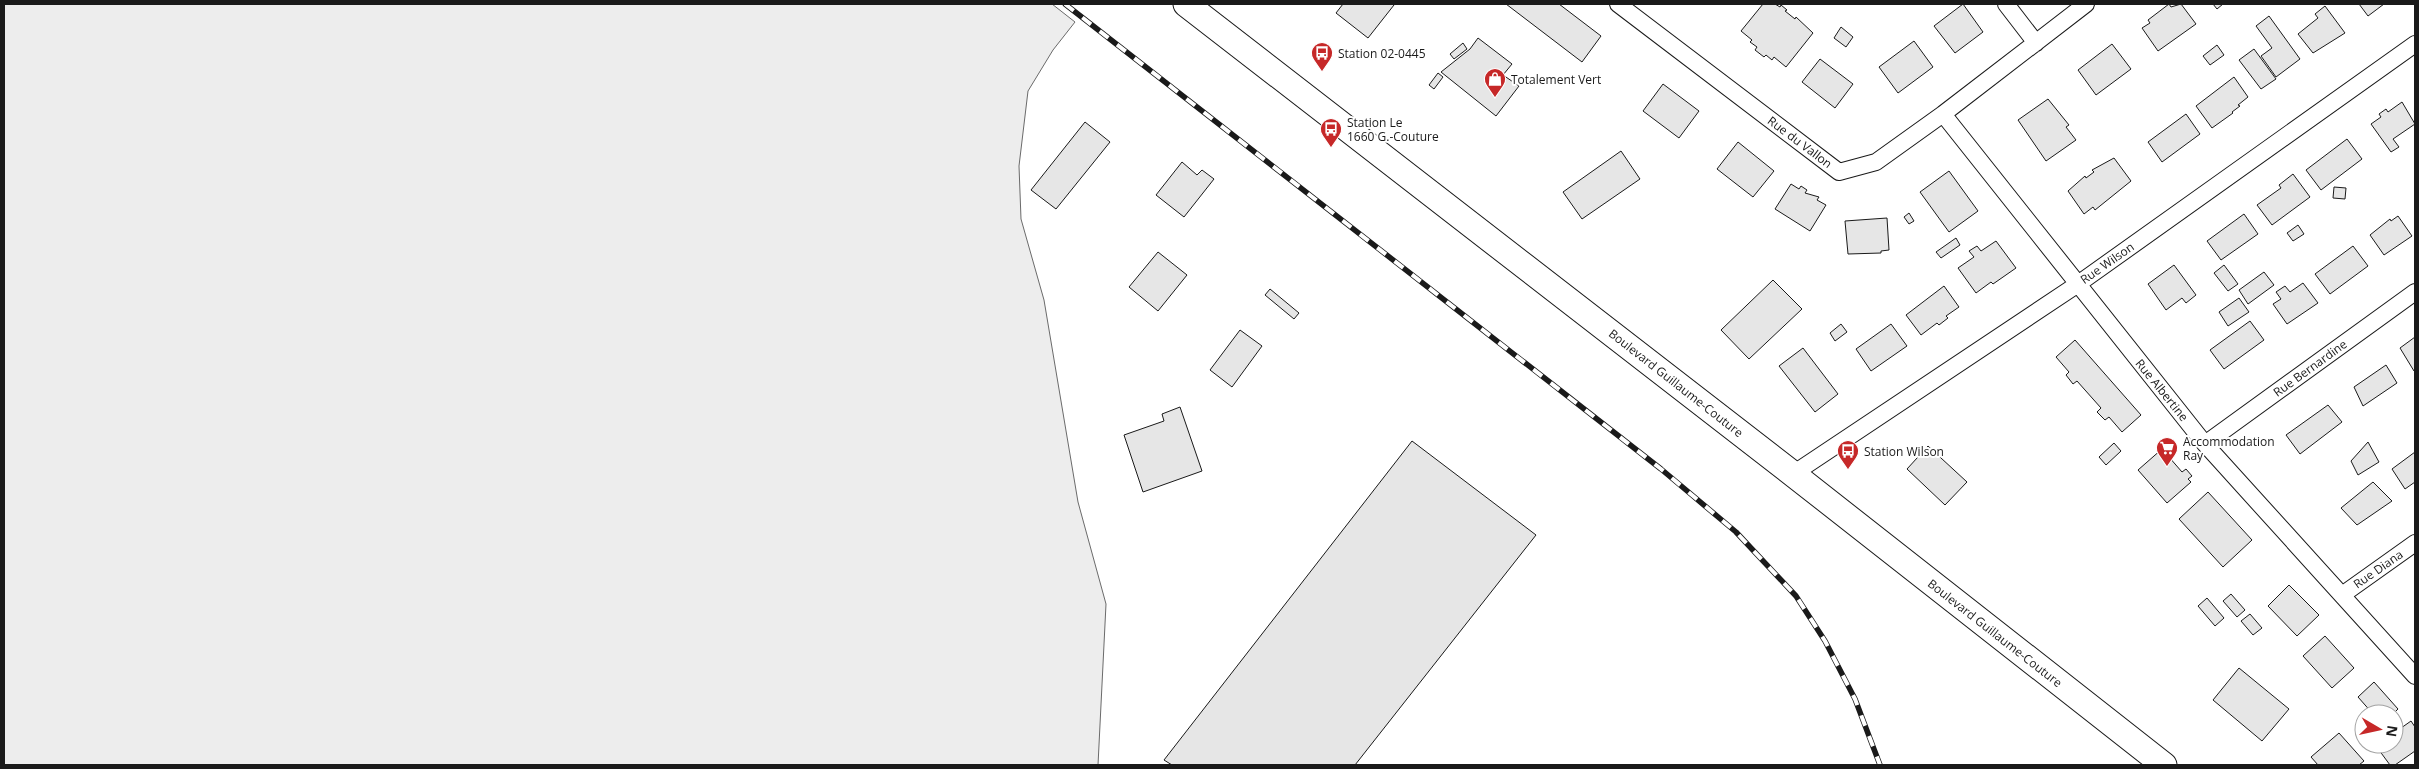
<svg xmlns="http://www.w3.org/2000/svg" width="2419" height="769" font-family="'Open Sans',sans-serif">
<style>
.green{fill:#ededed;stroke:#6a6a6a}
.building{fill:#e6e6e6;stroke:#1a1a1a}
.lines{fill:none;stroke-linecap:round;stroke-linejoin:round}
.street-casing{stroke:#1a1a1a;stroke-width:18}
.primary-casing{stroke:#1a1a1a;stroke-width:27}
.street{stroke:#fff;stroke-width:16}
.primary{stroke:#fff;stroke-width:25}
.rail-casing{stroke:#1a1a1a;stroke-width:5.5}
.rail{stroke:#fff;stroke-width:4;stroke-dasharray:11;stroke-linecap:butt}
.labels{text-anchor:middle;dominant-baseline:central;stroke-width:4;stroke-linejoin:round;paint-order:stroke}
.poi-label{font-size:12px;fill:#1a1a1a;stroke:#fff;text-anchor:start}
.street-label{font-size:12px;fill:#1a1a1a;stroke:#fff}
</style>
<rect width="100%" height="100%" fill="#fff"/>
<!-- green -->
<path class="green" d="M4,4H1052L1075,22L1053,50L1028,91L1019,166L1021,219L1044,300L1078,502L1106,604L1098,765H4Z"/>
<!-- building -->
<path class="building" d="M1343,4H1392L1394,5L1368,38L1336,13Z
M1506,4H1559L1601,36L1582,62Z
M1763,4H1775L1780,7L1781,5L1787,10L1785,11L1795,19L1796,17L1813,33L1786,67L1774,57L1772,60L1766,55L1764,57L1755,50L1757,47L1750,42L1752,40L1741,31Z
M1963,4L1983,32L1955,53L1934,26Z
M2169,4L2171,7L2181,4L2196,24L2158,51L2142,28L2150,23L2148,20Z
M2213,4H2223L2217,9Z
M2359,4H2384L2368,16Z
M2325,6L2345,33L2313,53L2298,34L2318,18L2315,14Z
M2269,16L2300,59L2276,77L2261,56L2272,48L2256,26Z
M1841,27L1853,37L1846,47L1834,38Z
M1478,38L1512,64L1503,75L1519,86L1496,116L1441,72L1470,49Z
M1914,41L1933,67L1898,93L1879,67Z
M1463,43L1467,49L1454,59L1450,54Z
M2112,44L2131,69L2096,95L2078,70Z
M2217,45L2224,55L2210,65L2203,56Z
M2254,49L2276,79L2261,89L2239,60Z
M1820,59L1853,84L1835,108L1802,82Z
M1438,73L1443,77L1434,89L1429,85Z
M2234,77L2248,97L2238,105L2240,106L2232,112L2233,113L2212,128L2196,106Z
M1663,84L1699,111L1679,138L1643,111Z
M2048,99L2069,125L2066,127L2076,140L2046,161L2018,120Z
M2402,102L2415,124L2393,139L2399,147L2391,152L2371,124L2381,117L2379,114L2386,109L2388,112Z
M2186,114L2200,134L2162,162L2148,142Z
M1085,122L1110,142L1056,209L1031,190Z
M2347,139L2362,159L2321,190L2306,170Z
M1738,142L1774,171L1753,197L1717,169Z
M1621,151L1640,179L1582,219L1563,192Z
M2114,158L2131,181L2095,210L2093,207L2084,214L2068,191L2085,176L2086,178L2094,172L2092,170Z
M1182,162L1197,175L1202,170L1214,179L1184,217L1156,195Z
M1949,171L1978,211L1949,232L1920,192Z
M2293,174L2310,197L2272,225L2257,205L2281,188L2279,185Z
M1791,184L1799,189L1801,186L1807,190L1805,193L1819,197L1817,200L1826,205L1810,231L1775,209Z
M2334,187L2346,188L2345,199L2333,198Z
M1909,213L1914,221L1909,224L1904,217Z
M2244,214L2258,234L2221,260L2207,241Z
M2398,216L2412,236L2384,255L2370,235L2390,219L2391,221Z
M1887,218L1889,250L1881,251V253L1848,254L1845,221Z
M2298,225L2304,234L2293,241L2287,233Z
M1956,238L1960,245L1941,258L1936,252Z
M1996,241L2016,268L1993,284L1991,282L1976,293L1958,268L1974,257L1969,251L1977,246L1981,251Z
M2353,246L2368,266L2330,294L2315,274Z
M1158,252L1187,275L1158,311L1129,287Z
M2174,265L2196,295L2186,303L2182,298L2166,310L2148,284Z
M2224,265L2238,284L2228,291L2214,273Z
M2264,272L2274,285L2248,304L2239,290Z
M1773,280L1802,309L1749,359L1721,330Z
M2303,283L2318,303L2287,324L2273,304L2281,299L2276,292L2285,286L2290,292Z
M1944,286L1959,307L1946,316L1948,318L1939,325L1937,323L1921,335L1906,315Z
M1270,289L1299,313L1294,319L1265,295Z
M2239,298L2249,312L2228,326L2219,312Z
M2250,321L2264,340L2224,369L2210,350Z
M1841,324L1847,332L1835,341L1830,333Z
M1891,324L1907,346L1871,371L1856,349Z
M1240,330L1262,346L1232,387L1210,370Z
M2415,337V370L2414,371L2400,348Z
M2075,340L2141,415L2122,432L2109,417L2105,420L2097,412L2101,408L2077,381L2073,384L2066,375L2069,372L2056,357Z
M1803,348L1838,394L1815,412L1779,366Z
M2386,365L2397,383L2363,406L2354,387Z
M2328,405L2342,422L2300,454L2286,435Z
M1180,407L1202,471L1143,492L1124,435L1164,421L1162,414Z
M1412,441L1536,535L1355,765H1172L1164,760Z
M2368,442L2379,462L2358,475L2351,461Z
M2114,443L2121,451L2106,465L2099,457Z
M1928,446L1967,482L1945,505L1907,469Z
M2162,449L2182,472L2186,469L2192,476L2188,479L2191,482L2167,503L2138,470Z
M2415,452V482L2405,489L2392,469Z
M2373,482L2392,501L2357,525L2341,508Z
M2208,492L2252,540L2223,567L2179,519Z
M2289,585L2319,615L2297,636L2268,606Z
M2231,594L2245,610L2237,617L2223,601Z
M2207,598L2224,618L2215,626L2198,606Z
M2250,614L2262,628L2253,635L2241,621Z
M2325,636L2354,668L2332,688L2303,656Z
M2239,668L2289,709L2262,741L2213,700Z
M2374,682L2398,709L2393,714H2373L2358,697Z
M2411,721L2415,727V751L2395,765H2390L2376,746L2394,744V733Z
M2339,733L2364,761L2359,765H2318L2311,757Z"/>
<g class="lines">
<!-- street casing -->
<g class="street-casing">
<path id="street" d="M1618,4L1839,172L1876,162L1943,114L2086,4
M2006,4L2036,43
M1943,114L2205,444L2415,676
M2205,444L2415,292
M1793,474L2078,284L2415,44
M2342,595L2415,543"/>
</g>
<!-- primary casing -->
<g class="primary-casing">
<path id="primary" d="M1186,4L1793,474L2164,765"/>
</g>
<!-- street -->
<use href="#street" class="street"/>
<!-- primary -->
<use href="#primary" class="primary"/>
<!-- rail casing -->
<g class="rail-casing">
<path id="rail" d="M1065,4L1661,469L1736,532L1796,596L1825,641L1855,699L1880,765"/>
</g>
<!-- rail -->
<use href="#rail" class="rail"/>
</g>
<!-- icons -->
<defs>
<g id="bus-pin" transform="scale(1.125)"><path d="M0 17L-7.5 6A9.5 9.5 0 1 1 7.5 6Z" fill="#c62828" stroke="#fff"/><path d="M-5-6H5V4H4V6H2V4H-2V6H-4V4H-5ZM-3.5-4V0h7V-4ZM-3.5 1.2v1.5H-2V1.2ZM2 1.2v1.5H3.5V1.2Z" fill="#fff"/></g>
<g id="shop-pin" transform="scale(1.125)"><path d="M0 17L-7.5 6A9.5 9.5 0 1 1 7.5 6Z" fill="#c62828" stroke="#fff"/><path d="M-5-2.5h2.3a2.7 3.5 0 0 1 5.4 0H5L5.5 6h-11ZM-1.5-2.5h3a1.5 2.3 0 0 0-3 0Z" fill="#fff"/></g>
<g id="supermarket-pin" transform="scale(1.125)"><path d="M0 17L-7.5 6A9.5 9.5 0 1 1 7.5 6Z" fill="#c62828" stroke="#fff"/><path d="M-6-5.5h2.5l.6 2H6L4.5 2H-2.5L-4.4-4H-6ZM-1.5 3.2a1.3 1.3 0 1 0 .1 0ZM3 3.2a1.3 1.3 0 1 0 .1 0Z" fill="#fff"/></g>
</defs>
<g fill-rule="evenodd">
<use href="#bus-pin" x="1322" y="53"/>
<use href="#shop-pin" x="1495" y="79"/>
<use href="#bus-pin" x="1331" y="129"/>
<use href="#supermarket-pin" x="2167" y="448"/>
<use href="#bus-pin" x="1848" y="451"/>
</g>
<g class="labels">
<!-- poi labels -->
<g class="poi-label">
<text x="1338" y="53">Station 02-0445</text>
<text x="1511" y="79">Totalement Vert</text>
<text x="1347" y="122">Station Le<tspan x="1347" dy="14">1660 G.-Couture</tspan></text>
<text x="2183" y="441">Accommodation<tspan x="2183" dy="14">Ray</tspan></text>
<text x="1864" y="451">Station Wilson</text>
</g>
<!-- street labels -->
<g class="street-label">
<text transform="translate(1800 142) rotate(37)">Rue du Vallon</text>
<text transform="translate(2107 263) rotate(-35)">Rue Wilson</text>
<text transform="translate(2310 368) rotate(-36)">Rue Bernardine</text>
<text transform="translate(1676 383) rotate(38)">Boulevard Guillaume-Couture</text>
<text transform="translate(2162 390) rotate(51)">Rue Albertine</text>
<text transform="translate(2378 569) rotate(-35)">Rue Diana</text>
<text transform="translate(1995 633) rotate(38)">Boulevard Guillaume-Couture</text>
</g>
</g>
<!-- border -->
<rect width="2419" height="769" fill="none" stroke="#1a1a1a" stroke-width="10"/>
<!-- north arrow -->
<g transform="translate(2379 729) rotate(99)"><circle r="24" fill="#ffffff" stroke="#a3a3a3"/>
<path d="M0-4L9 19L0 12L-9 19Z" fill="#c62828"/>
<text y="-8" font-size="14" font-weight="bold" text-anchor="middle" fill="#1a1a1a">N</text>
</g>
</svg>
